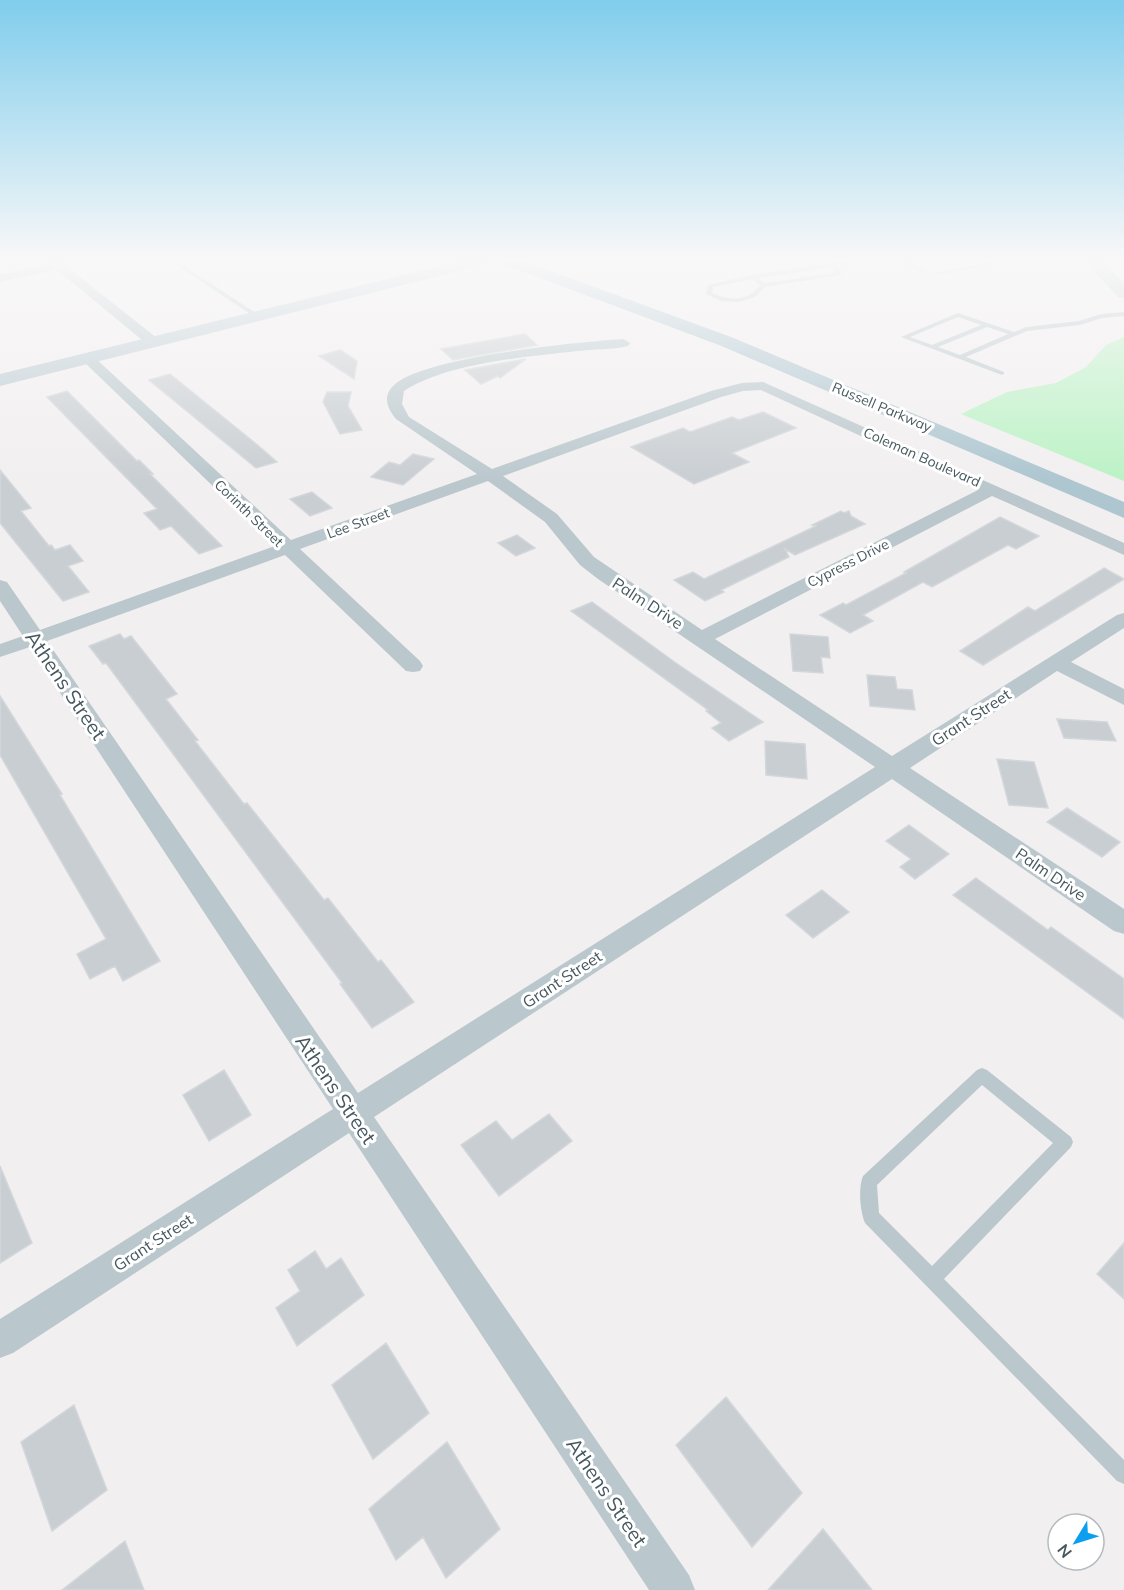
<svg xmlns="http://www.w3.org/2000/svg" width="1124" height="1590" font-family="Mulish,sans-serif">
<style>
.green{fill:#bbf2c5}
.building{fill:#c9ced2;stroke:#d3d7db;stroke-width:1.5}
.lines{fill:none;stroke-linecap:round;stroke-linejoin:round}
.lane{fill:#bac8cd;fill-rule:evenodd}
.street{fill:#bac8cd;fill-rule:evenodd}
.secondary{fill:#bacbd3;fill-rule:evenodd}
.primary{fill:#adc6d0;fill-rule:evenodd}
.labels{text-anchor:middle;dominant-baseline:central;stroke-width:6;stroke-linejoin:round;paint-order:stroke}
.far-street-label{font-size:14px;fill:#46585e;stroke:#fff}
.street-label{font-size:16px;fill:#46585e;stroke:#fff}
.near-street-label{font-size:20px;fill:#46585e;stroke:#fff}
</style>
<rect width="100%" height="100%" fill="#f2eff0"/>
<!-- green -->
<path class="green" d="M1124,337V481L961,414L1007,392L1056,383L1086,367L1106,345Z"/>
<!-- building -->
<path class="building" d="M525,334L537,345L453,360L441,349Z
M340,350L357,361L354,379L319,356Z
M526,359L500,378L498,376L481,384L465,370Z
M170,374L260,447L277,462L256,468L149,380Z
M67,391L137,461L139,460L153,474H150L222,546L199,554L171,526L160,530L144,513L157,509L47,397Z
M327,392H351L348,406L362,430L340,434L323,402Z
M763,412L796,428L732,453L749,462L694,484L631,447L683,428L690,432L732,417L739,420Z
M413,454L434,459L403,485L371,477L389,462L400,465Z
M0,470L31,508L21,511L49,546L51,545L55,550L70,545L83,561L68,566L89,592L63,601L0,523Z
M312,492L332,508L310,516L290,499Z
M841,511L844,513L849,511L851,516L865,524L795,555L785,549L789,557L721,590L724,592L705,601L674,580L693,572L704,579L816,526L812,525Z
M1000,517L1039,536L1016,549L1008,545L932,587L923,582L863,615L873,621L850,633L820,615L843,603L846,605L906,573L904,572Z
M517,535L535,548L516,556L498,543Z
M1104,568L1124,579L983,665L960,651L1028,607L1035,611Z
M592,602L676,663L763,722L729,741L712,728L721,723L706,711L708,710L571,611Z
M120,634L124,639L131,636L177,694L166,699L198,740L195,741L244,804L247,803L324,900L328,898L378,962L381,960L414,1002L372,1028L340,984L342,983L106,663L103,664L89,646Z
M790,634L828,637L830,658L821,657L823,673L793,671Z
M867,675L895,677L897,689L912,690L915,710L870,706Z
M0,696L62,794L60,795L160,961L123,981L115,966L90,979L77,954L106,939L0,755Z
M1057,719L1107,722L1116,741L1064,738Z
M765,741L805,744L807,779L766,775Z
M997,759L1034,762L1048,808L1009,805Z
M1067,808L1120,842L1102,857L1047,822Z
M909,825L949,854L915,879L900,867L911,859L886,841Z
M976,878L1048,930L1051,927L1124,979V1019L953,895Z
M822,890L849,912L813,938L786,915Z
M224,1070L251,1115L209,1141L183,1095Z
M549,1114L572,1141L499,1196L461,1145L496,1121L512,1140Z
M0,1166L32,1243L0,1263Z
M1124,1243V1299L1097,1274Z
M315,1251L326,1269L341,1258L364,1295L297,1346L276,1308L300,1291L288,1270Z
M386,1343L429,1413L373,1459L332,1385Z
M726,1397L802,1493L752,1547L676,1445Z
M74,1405L107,1490L52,1531L21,1442Z
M447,1442L500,1529L446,1578L423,1537L396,1560L369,1509Z
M823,1529L872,1590H768Z
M125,1541L144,1590H62Z"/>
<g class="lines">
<!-- lane -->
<path class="lane" d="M167,259H174L260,316L255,317Z
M860,259H875L837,266L841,269V275L765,287L755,297L739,302L721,301L706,294L708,285L752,275ZM831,267L836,273L764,283L758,278ZM752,279L760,285C749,302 728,301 712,293L713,287Z
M896,259H927L911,263L928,271L923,272Z
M1006,259H1019L938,275L935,273Z
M1124,312V316L1102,318L1080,325L1027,331L966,357L1004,372V374L1002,375L901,337L958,313L1014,332L1026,327L1079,321L1101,314ZM958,317L981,325L932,345L910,337ZM987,327L1008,334L960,355L938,347Z
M982,1068L987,1070L1071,1137L1073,1142L1071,1147L944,1279L1124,1460V1484L1117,1481L865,1223C860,1211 858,1188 863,1176L977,1070ZM982,1085L1053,1143L932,1266L879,1213L877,1185Z"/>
<!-- street -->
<path class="street" d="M44,259H57L157,338L159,341L157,344H147L57,270L0,282V274L50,264Z
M623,339L630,343L628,346C612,350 594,349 577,351C526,357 447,363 404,391L402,404L409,417L492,469L711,391L742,383L763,382L1124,543V555L992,496L715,639L892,756L1117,615L1124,613V628L1071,662L1124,689V705L1057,671L910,768L1124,909V934L1114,931L892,779L374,1117L689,1575L695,1590H649L349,1133L13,1353L0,1358V1319L333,1109L30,647L0,657V644L23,636L0,601V580L7,582L40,630L275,546L80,358L82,355H92L291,540L477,474L396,419C388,409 382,397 393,386C420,357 580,342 623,339ZM761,390L978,490L702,630L594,557L557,514L503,476L721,397L743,391ZM488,481L545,522L580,565L598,579L875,767L358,1093L47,641L285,555L406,671L413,672L420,671L423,666L420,661L300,549Z"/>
<!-- secondary -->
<path class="secondary" d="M469,259H497L495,262L0,386V374Z
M1083,259H1100L1124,283V298L1118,297Z"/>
<!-- primary -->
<path class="primary" d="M495,259H518L731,337L1124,502V518L719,345L497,262Z"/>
</g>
<!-- sky -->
<linearGradient id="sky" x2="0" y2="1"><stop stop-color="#80cdec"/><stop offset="0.54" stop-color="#f9f8f8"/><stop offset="1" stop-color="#f9f8f8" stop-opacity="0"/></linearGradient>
<rect width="1124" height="482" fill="url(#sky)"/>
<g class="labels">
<!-- far-street labels -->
<g class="far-street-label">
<text transform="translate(882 407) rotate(23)">Russell Parkway</text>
<text transform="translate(922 457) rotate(24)">Coleman Boulevard</text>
<text transform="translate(249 513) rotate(44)">Corinth Street</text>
<text transform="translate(358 523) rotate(-20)">Lee Street</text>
<text transform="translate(848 563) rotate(-27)">Cypress Drive</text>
</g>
<!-- street labels -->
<g class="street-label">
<text transform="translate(648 603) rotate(33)">Palm Drive</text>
<text transform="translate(971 717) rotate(-33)">Grant Street</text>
<text transform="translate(1051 874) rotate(34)">Palm Drive</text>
<text transform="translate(562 979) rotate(-33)">Grant Street</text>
<text transform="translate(153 1242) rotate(-33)">Grant Street</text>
</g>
<!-- near-street labels -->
<g class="near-street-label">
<text transform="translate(66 685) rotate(56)">Athens Street</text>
<text transform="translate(336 1089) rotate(56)">Athens Street</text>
<text transform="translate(607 1492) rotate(56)">Athens Street</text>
</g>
</g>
<!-- north arrow -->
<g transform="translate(1076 1542) rotate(232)"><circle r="28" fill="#ffffff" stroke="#b5bcbf" stroke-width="1.5"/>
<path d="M0-4.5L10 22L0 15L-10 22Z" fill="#0c9fef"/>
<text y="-9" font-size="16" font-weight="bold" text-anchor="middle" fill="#46585e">N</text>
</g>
</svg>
